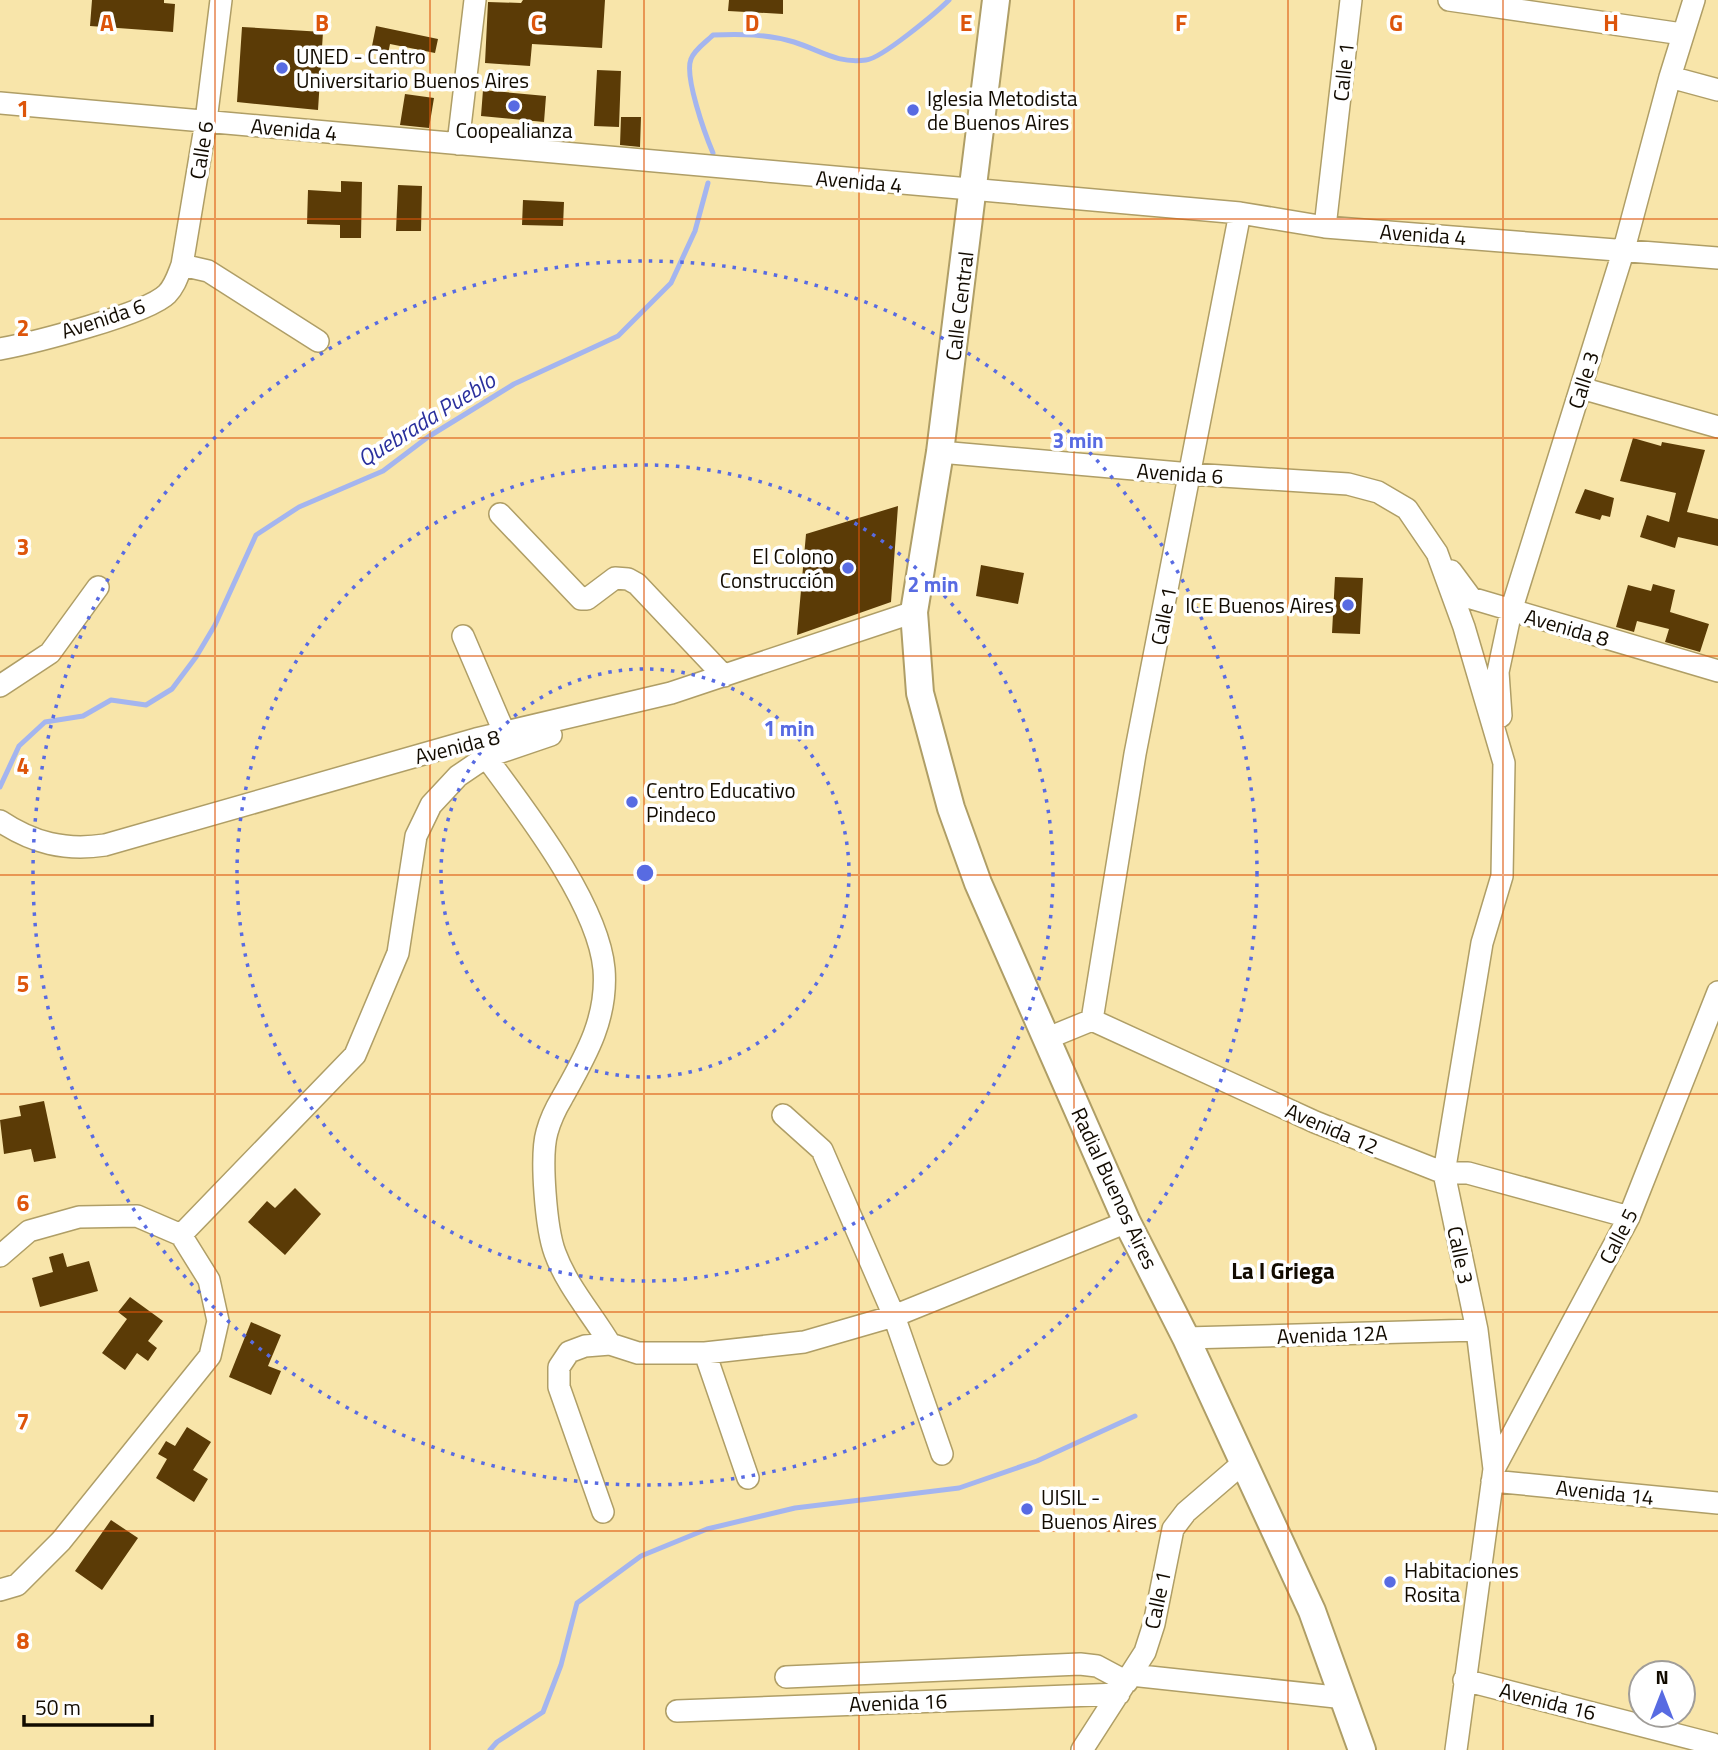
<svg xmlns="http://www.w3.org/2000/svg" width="1718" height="1750" font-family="'Titillium Web',sans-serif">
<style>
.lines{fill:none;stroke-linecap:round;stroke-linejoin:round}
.stream{stroke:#a4b5ef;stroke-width:5}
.building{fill:#5b3b06}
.minor-casing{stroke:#af9e66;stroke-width:24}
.major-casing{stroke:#af9e66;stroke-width:30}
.minor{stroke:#fff;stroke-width:21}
.major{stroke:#fff;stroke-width:26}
.grid{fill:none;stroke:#dd550b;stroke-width:2;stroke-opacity:0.55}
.ring{fill:none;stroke:#586be2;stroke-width:3.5;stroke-dasharray:3.5 7}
.poi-dot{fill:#586be2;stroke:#fff;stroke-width:2.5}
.labels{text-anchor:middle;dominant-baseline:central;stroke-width:7;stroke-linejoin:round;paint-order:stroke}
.poi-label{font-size:21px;fill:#120b00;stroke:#fff;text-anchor:start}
.street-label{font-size:21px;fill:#120b00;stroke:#fff}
.water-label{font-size:23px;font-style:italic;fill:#2a309d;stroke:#fff}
.neighbourhood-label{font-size:23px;font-weight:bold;fill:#120b00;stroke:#fff}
.grid-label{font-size:23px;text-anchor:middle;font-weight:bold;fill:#dd550b;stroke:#fff;stroke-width:7;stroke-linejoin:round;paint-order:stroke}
.centre{fill:#586be2;stroke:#fff;stroke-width:3.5}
.ring-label{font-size:21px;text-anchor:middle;font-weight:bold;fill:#586be2;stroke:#fff;stroke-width:7;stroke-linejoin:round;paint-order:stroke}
</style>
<rect width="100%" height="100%" fill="#f8e5aa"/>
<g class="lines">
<!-- stream -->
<path class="stream" d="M713,153C705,134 684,76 691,59C694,50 706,42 713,35C741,34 767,34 794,42C820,50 837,64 866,60C881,59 937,12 949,0
M0,787L19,746L45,722L83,716L111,700L146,705L172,689L196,657L215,625L256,535L299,507L383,471L428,437L514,384L618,336L671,283L695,231L708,183
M490,1750L497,1742L543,1712L561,1665L577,1603L641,1556L707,1529L795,1508L959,1488L1037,1461L1135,1416"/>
</g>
<!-- building -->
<path class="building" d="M92,0H164V3L175,4L173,32L90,26Z
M523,0H605L602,48L532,44L530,66L485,63L488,2L521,3Z
M729,0H783V14L728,11Z
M376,26L438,39L435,53L390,44L388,54L371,51Z
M242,27L323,32L318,110L237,102Z
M597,70L621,71L619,127L594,126Z
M483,90L546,96L544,122L481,116Z
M405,94L434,98L429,128L400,125Z
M621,117H641L640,147L620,145Z
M341,181L362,182L361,238H340V225L307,224L308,190L341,192Z
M398,185L422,186L421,231H396Z
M523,200L564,202L563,226L522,225Z
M1633,438L1661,446L1662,442L1705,450L1687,512L1718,519V546L1678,537L1675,548L1640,537L1647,515L1669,522L1676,493L1620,481Z
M1585,489L1614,498L1610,517L1602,515L1600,520L1575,513Z
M898,506L891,602L797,635L806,534Z
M981,565L1024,573L1018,604L976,596Z
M1335,577L1363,578L1360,634L1332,633Z
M1653,584L1675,590L1670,612L1709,624L1700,652L1665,642L1669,629L1637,621L1634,632L1616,627L1628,585L1651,591Z
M44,1101L56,1158L34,1162L31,1149L4,1154L0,1120L21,1116L19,1106Z
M295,1188L321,1214L285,1255L248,1222L267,1201L275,1208Z
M63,1253L67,1267L89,1261L98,1291L40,1307L32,1278L53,1272L49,1257Z
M130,1297L163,1321L148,1341L157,1348L148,1361L137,1353L125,1370L102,1353L127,1319L118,1312Z
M251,1322L281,1335L268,1366L281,1371L271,1395L229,1377Z
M187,1427L211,1442L193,1470L208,1479L194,1502L156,1478L167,1459L158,1454L166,1441L175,1446Z
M111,1520L138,1538L102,1590L75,1571Z"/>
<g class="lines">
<!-- minor casing -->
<g class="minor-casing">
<path id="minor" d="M1449,0L1682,34
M1670,77L1718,90
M0,103L1240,213L1325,227L1718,258
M458,144L475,0
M1325,227L1351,0
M182,265L208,271L318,341
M0,349C32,343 147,314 167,294C175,286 178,275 182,265L206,121L221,0
M1581,388L1718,427
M940,452L1191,474L1348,484L1378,492L1407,509L1437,553L1464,627L1504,763L1502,876L1482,943L1444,1173L1477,1330L1494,1469L1456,1750
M500,514L581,599H587L615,578L628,579L637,584L724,676
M1451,571L1471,598L1718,671
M463,636L505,734
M0,686L50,653L98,587
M1501,716L1498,672L1511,611L1624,249L1670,77L1694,0
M486,757C525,810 598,903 604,969C608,1019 585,1057 562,1098C556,1108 550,1121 547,1132C540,1156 546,1229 555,1253C567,1286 592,1314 610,1344
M0,821C33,843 65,851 105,845L476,739L671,693L914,612
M1092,1020L1135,754L1240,213
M1048,1038L1092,1020L1315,1122L1444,1173H1468L1629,1217
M783,1115L822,1150L894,1316L942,1454
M181,1235L355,1055L398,953L416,836L431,805L458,776L486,757L551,735
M0,1256L29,1231L79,1217L137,1216L181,1235L209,1280L218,1321L210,1356L61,1541L17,1585L0,1590
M1186,1338L1477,1330
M705,1353L748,1478
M1494,1469L1629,1217L1718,992
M1492,1481L1718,1503
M603,1512L559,1387V1367L569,1352L585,1346L610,1344L638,1353H705L804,1342L894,1316L1127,1222
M1131,1675L1345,1698
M786,1677L1080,1664L1097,1666L1127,1682
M1464,1680L1713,1744
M677,1711L1119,1694
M1082,1750L1145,1652L1154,1624L1173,1529L1186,1512L1243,1463"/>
</g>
<!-- major casing -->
<g class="major-casing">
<path id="major" d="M996,0L940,452L914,612L920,693L951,808L978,883L1127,1222L1186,1338L1312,1611L1362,1750"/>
</g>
<!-- minor -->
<use href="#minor" class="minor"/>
<!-- major -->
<use href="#major" class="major"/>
</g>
<!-- grid -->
<path class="grid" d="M215,0V1750M430,0V1750M644,0V1750M859,0V1750M1074,0V1750M1288,0V1750M1503,0V1750M0,219H1718M0,438H1718M0,656H1718M0,875H1718M0,1094H1718M0,1312H1718M0,1531H1718"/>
<!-- distance rings -->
<g class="ring">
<circle cx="645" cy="873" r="204"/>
<circle cx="645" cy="873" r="408"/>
<circle cx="645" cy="873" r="612"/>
</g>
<!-- markers -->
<g class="poi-dot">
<circle cx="282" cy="68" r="7"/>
<circle cx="514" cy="106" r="7"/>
<circle cx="913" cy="110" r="7"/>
<circle cx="848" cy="568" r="7"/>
<circle cx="1348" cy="605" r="7"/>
<circle cx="632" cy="802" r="7"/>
<circle cx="1027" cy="1509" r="7"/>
<circle cx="1390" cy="1582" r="7"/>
</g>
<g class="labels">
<!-- poi labels -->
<g class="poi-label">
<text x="296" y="56">UNED - Centro<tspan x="296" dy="24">Universitario Buenos Aires</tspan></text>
<text x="927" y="98">Iglesia Metodista<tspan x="927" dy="24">de Buenos Aires</tspan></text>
<text x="514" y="130" text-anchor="middle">Coopealianza</text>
<text x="834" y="556" text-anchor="end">El Colono<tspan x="834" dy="24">Construcción</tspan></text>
<text x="1334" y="605" text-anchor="end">ICE Buenos Aires</text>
<text x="646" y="790">Centro Educativo<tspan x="646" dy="24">Pindeco</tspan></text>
<text x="1041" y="1497">UISIL -<tspan x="1041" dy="24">Buenos Aires</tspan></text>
<text x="1404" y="1570">Habitaciones<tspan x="1404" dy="24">Rosita</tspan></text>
</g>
<!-- street labels -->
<g class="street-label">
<text transform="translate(1343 72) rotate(-84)">Calle 1</text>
<text transform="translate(294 129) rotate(5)">Avenida 4</text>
<text transform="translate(201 150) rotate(-81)">Calle 6</text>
<text transform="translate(859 181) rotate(5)">Avenida 4</text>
<text transform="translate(1423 234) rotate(4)">Avenida 4</text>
<text transform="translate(959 306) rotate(-83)">Calle Central</text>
<text transform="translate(103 318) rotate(-18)">Avenida 6</text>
<text transform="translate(1583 380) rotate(-73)">Calle 3</text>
<text transform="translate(1180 473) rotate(4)">Avenida 6</text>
<text transform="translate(1163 616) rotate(-79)">Calle 1</text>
<text transform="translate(1567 627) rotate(16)">Avenida 8</text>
<text transform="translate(457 746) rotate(-14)">Avenida 8</text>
<text transform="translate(1332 1128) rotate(23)">Avenida 12</text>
<text transform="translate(1115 1188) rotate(65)">Radial Buenos Aires</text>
<text transform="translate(1618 1236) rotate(-63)">Calle 5</text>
<text transform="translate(1461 1255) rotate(78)">Calle 3</text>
<text transform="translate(1332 1334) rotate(-2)">Avenida 12A</text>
<text transform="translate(1605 1492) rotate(6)">Avenida 14</text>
<text transform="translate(1157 1600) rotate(-78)">Calle 1</text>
<text transform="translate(1548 1701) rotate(14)">Avenida 16</text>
<text transform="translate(898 1702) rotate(-2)">Avenida 16</text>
</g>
<!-- water labels -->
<g class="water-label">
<text transform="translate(426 419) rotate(-32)">Quebrada Pueblo</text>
</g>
<!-- neighbourhood labels -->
<g class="neighbourhood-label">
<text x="1283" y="1270">La I Griega</text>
</g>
</g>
<g class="grid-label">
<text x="107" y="31">A</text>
<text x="322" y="31">B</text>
<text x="537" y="31">C</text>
<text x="752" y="31">D</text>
<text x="966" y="31">E</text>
<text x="1181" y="31">F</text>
<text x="1396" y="31">G</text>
<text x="1611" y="31">H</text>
<text x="23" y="117">1</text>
<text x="23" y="336">2</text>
<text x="23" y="555">3</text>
<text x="23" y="774">4</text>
<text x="23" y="992">5</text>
<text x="23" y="1211">6</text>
<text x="23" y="1430">7</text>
<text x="23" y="1649">8</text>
</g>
<circle cx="645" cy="873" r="10" class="centre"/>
<g class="ring-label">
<text x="1078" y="448">3 min</text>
<text x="933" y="592">2 min</text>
<text x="789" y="736">1 min</text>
</g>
<!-- north arrow -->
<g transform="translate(1662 1694)"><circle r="33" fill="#ffffff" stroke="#a09d99" stroke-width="2"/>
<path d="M0-5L12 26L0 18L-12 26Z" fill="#586be2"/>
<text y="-10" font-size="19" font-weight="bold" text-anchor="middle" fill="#120b00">N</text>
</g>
<!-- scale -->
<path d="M24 1715v10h128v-10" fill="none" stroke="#120b00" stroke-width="3.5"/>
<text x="35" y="1715" font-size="21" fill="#120b00" stroke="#ffffff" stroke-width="5" paint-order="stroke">50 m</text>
</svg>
